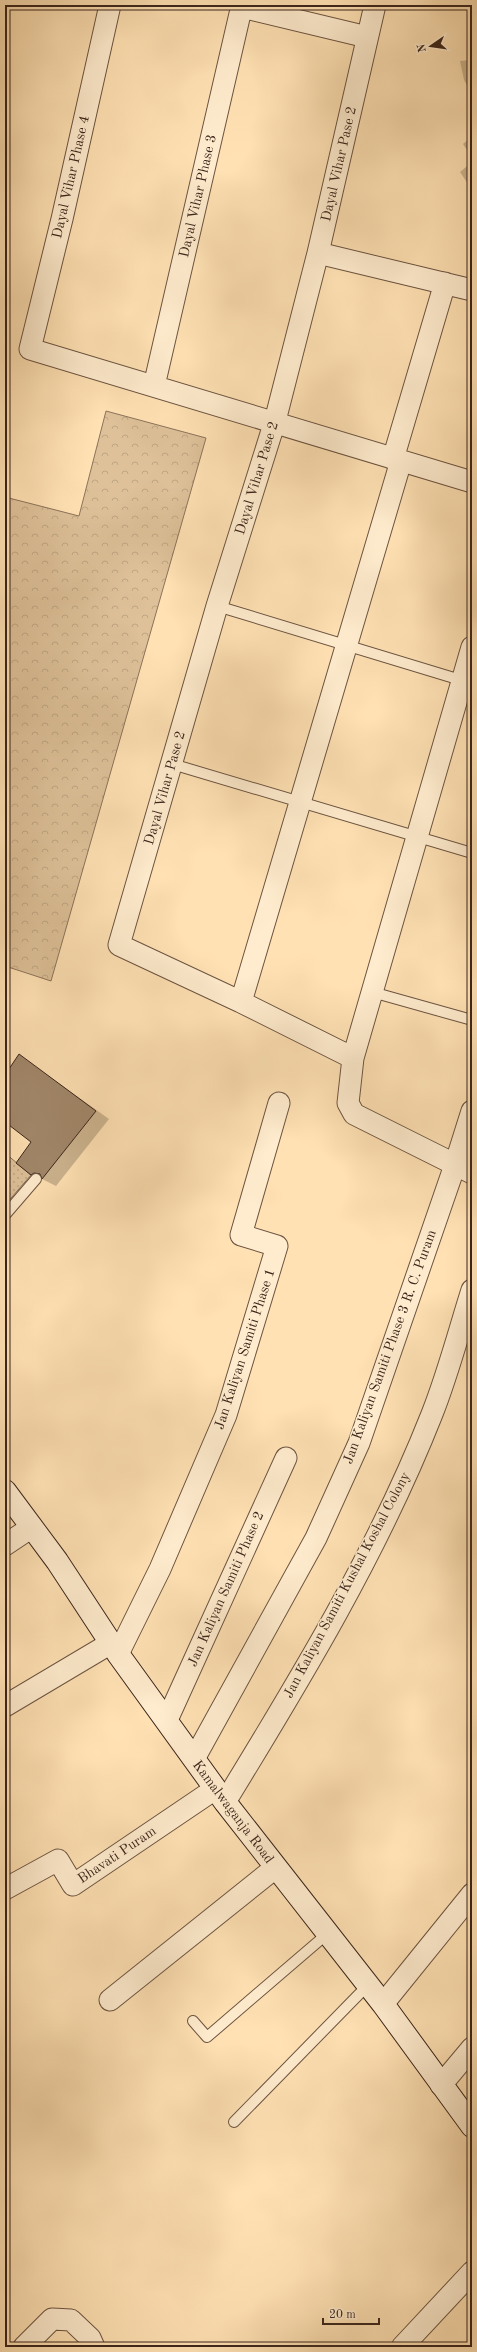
<svg xmlns="http://www.w3.org/2000/svg" width="477" height="2352" font-family="'Old Standard TT',serif">
<style>
.grass{fill:url(#grass-dots);stroke:#8c735a}
.forest{fill:url(#forest-crowns);stroke:#8c735a}
.shadow{fill:#0003;fill-rule:evenodd}
.building{fill:#a1876a;stroke:#3b251b}
.lines{fill:none;stroke-linecap:round;stroke-linejoin:round}
.service-casing{stroke:#6c5441;stroke-width:12}
.minor-casing{stroke:#6c5441;stroke-width:23}
.secondary-casing{stroke:#3b251b;stroke-width:24}
.service{stroke:#ffecce;stroke-width:10}
.minor{stroke:#ffecce;stroke-width:21}
.secondary{stroke:#ffecce;stroke-width:22}
.labels{text-anchor:middle;dominant-baseline:central;stroke-width:3;stroke-linejoin:round;paint-order:stroke}
.street-label{font-size:14px;fill:#3b251b;stroke:#ffecce}
</style>
<defs>
<pattern id="grass-dots" width="8" height="8" patternUnits="userSpaceOnUse"><rect width="8" height="8" fill="#dec199"/><path d="M2 2h.1M6 6h.1" fill="none" stroke="#bfa683" stroke-width="1.8" stroke-linecap="round"/></pattern>
<pattern id="forest-crowns" width="20" height="18" patternUnits="userSpaceOnUse"><rect width="20" height="18" fill="#dec199"/><path d="M2 6a3 3 0 1 1 6 0M12 15a3 3 0 1 1 6 0" fill="none" stroke="#bfa683"/></pattern>
</defs>
<rect width="100%" height="100%" fill="#ffe1b3"/>
<filter id="stains"><feTurbulence type="fractalNoise" baseFrequency=".005" numOctaves="4"/><feColorMatrix values="0 0 0 0 .2 0 0 0 0 .09 0 0 0 0 .02 0 0 0 .5 -.17"/></filter>
<radialGradient id="worn" r=".72"><stop offset=".6" stop-color="#630" stop-opacity="0"/><stop offset="1" stop-color="#630" stop-opacity=".3"/></radialGradient>
<!-- grass -->
<path class="grass" d="M5,1153L31,1175L5,1205Z"/>
<!-- forest -->
<path class="forest" d="M106,411L206,438L51,981L5,966V497L79,516Z"/>
<!-- shadow -->
<path class="shadow" d="M472,44V94L464,80L460,61L470,60L468,46Z
M472,136V158L463,144Z
M472,162V190L460,172Z
M19,1055L109,1119L56,1186L32,1174L17,1163L33,1141L5,1121V1076ZM30,1169L42,1176V1179L29,1171Z"/>
<!-- building -->
<path class="building" d="M19,1054L96,1111L42,1179L40,1174L34,1173L31,1175L16,1163L31,1142L5,1122V1075Z"/>
<g class="lines">
<!-- service casing -->
<g class="service-casing">
<path id="service" d="M217,606L464,681
M172,764L472,853
M372,992L472,1020
M5,1215L36,1179
M193,2021L207,2037L327,1934
M234,2122L368,1985"/>
</g>
<!-- minor casing -->
<g class="minor-casing">
<path id="minor" d="M110,5L62,219L30,349L472,482
M375,5L318,253L275,421L217,606L119,945L241,1002L353,1058L348,1103L354,1114L472,1173
M242,7L367,37
M318,253L472,290
M154,386L242,5
M393,459L445,283
M241,1002L401,461
M353,1058L472,647
M5,1545L32,1527
M118,1654L160,1569L226,1415L277,1246L241,1235L279,1103
M5,1706L111,1643
M167,1720L286,1458
M194,1759L316,1538L359,1443L455,1165L472,1111
M225,1802C301,1678 378,1551 432,1414C448,1374 459,1331 472,1290
M5,1889L58,1860L73,1885L215,1789
M110,2000L275,1868
M383,2004L472,1894
M441,2085L472,2048
M24,2347L52,2319L71,2320L90,2338L94,2347
M402,2347L472,2272"/>
</g>
<!-- secondary casing -->
<g class="secondary-casing">
<path id="secondary" d="M5,1491L57,1561L118,1654L225,1802L383,2004L472,2126"/>
</g>
<!-- service -->
<use href="#service" class="service"/>
<!-- minor -->
<use href="#minor" class="minor"/>
<!-- secondary -->
<use href="#secondary" class="secondary"/>
</g>
<g class="labels">
<!-- street labels -->
<g class="street-label">
<text transform="translate(339 164) rotate(-77)">Dayal Vihar Pase 2</text>
<text transform="translate(71 177) rotate(-77)">Dayal Vihar Phase 4</text>
<text transform="translate(198 196) rotate(-77)">Dayal Vihar Phase 3</text>
<text transform="translate(257 478) rotate(-73)">Dayal Vihar Pase 2</text>
<text transform="translate(165 788) rotate(-74)">Dayal Vihar Pase 2</text>
<text transform="translate(390 1347) rotate(-70)">Jan Kaliyan Samiti Phase 3 R. C. Puram</text>
<text transform="translate(245 1349) rotate(-72)">Jan Kaliyan Samiti Phase 1</text>
<text transform="translate(347 1585) rotate(-62)">Jan Kaliyan Samiti Kushal Koshal Colony</text>
<text transform="translate(226 1589) rotate(-66)">Jan Kaliyan Samiti Phase 2</text>
<text transform="translate(233 1812) rotate(53)">Kamalwaganja Road</text>
<text transform="translate(117 1855) rotate(-34)">Bhavati Puram</text>
</g>
</g>
<!-- margin -->
<rect width="477" height="2352" fill="none" stroke="#ffe1b3" stroke-width="20"/>
<rect x="6" y="6" width="465" height="2340" fill="none" stroke="#3b251b" stroke-width="2"/>
<rect x="10" y="10" width="457" height="2332" fill="none" stroke="#3b251b"/>
<!-- north arrow -->
<g transform="translate(431 46) rotate(257)" stroke="#ffecce" stroke-width="3" paint-order="stroke">
<path d="M0-3L7 15L0 10L-7 15Z" fill="#3b251b"/>
<text y="-6" font-size="11" font-weight="bold" text-anchor="middle" fill="#3b251b">N</text>
</g>
<!-- scale -->
<path d="M323 2318v6h56v-6" fill="none" stroke="#3b251b" stroke-width="2"/>
<text x="329" y="2318" font-size="12" fill="#3b251b" stroke="#ffecce" stroke-width="3" paint-order="stroke">20 m</text>
<rect width="100%" height="100%" filter="url(#stains)"/>
<rect width="100%" height="100%" fill="url(#worn)"/>
</svg>
